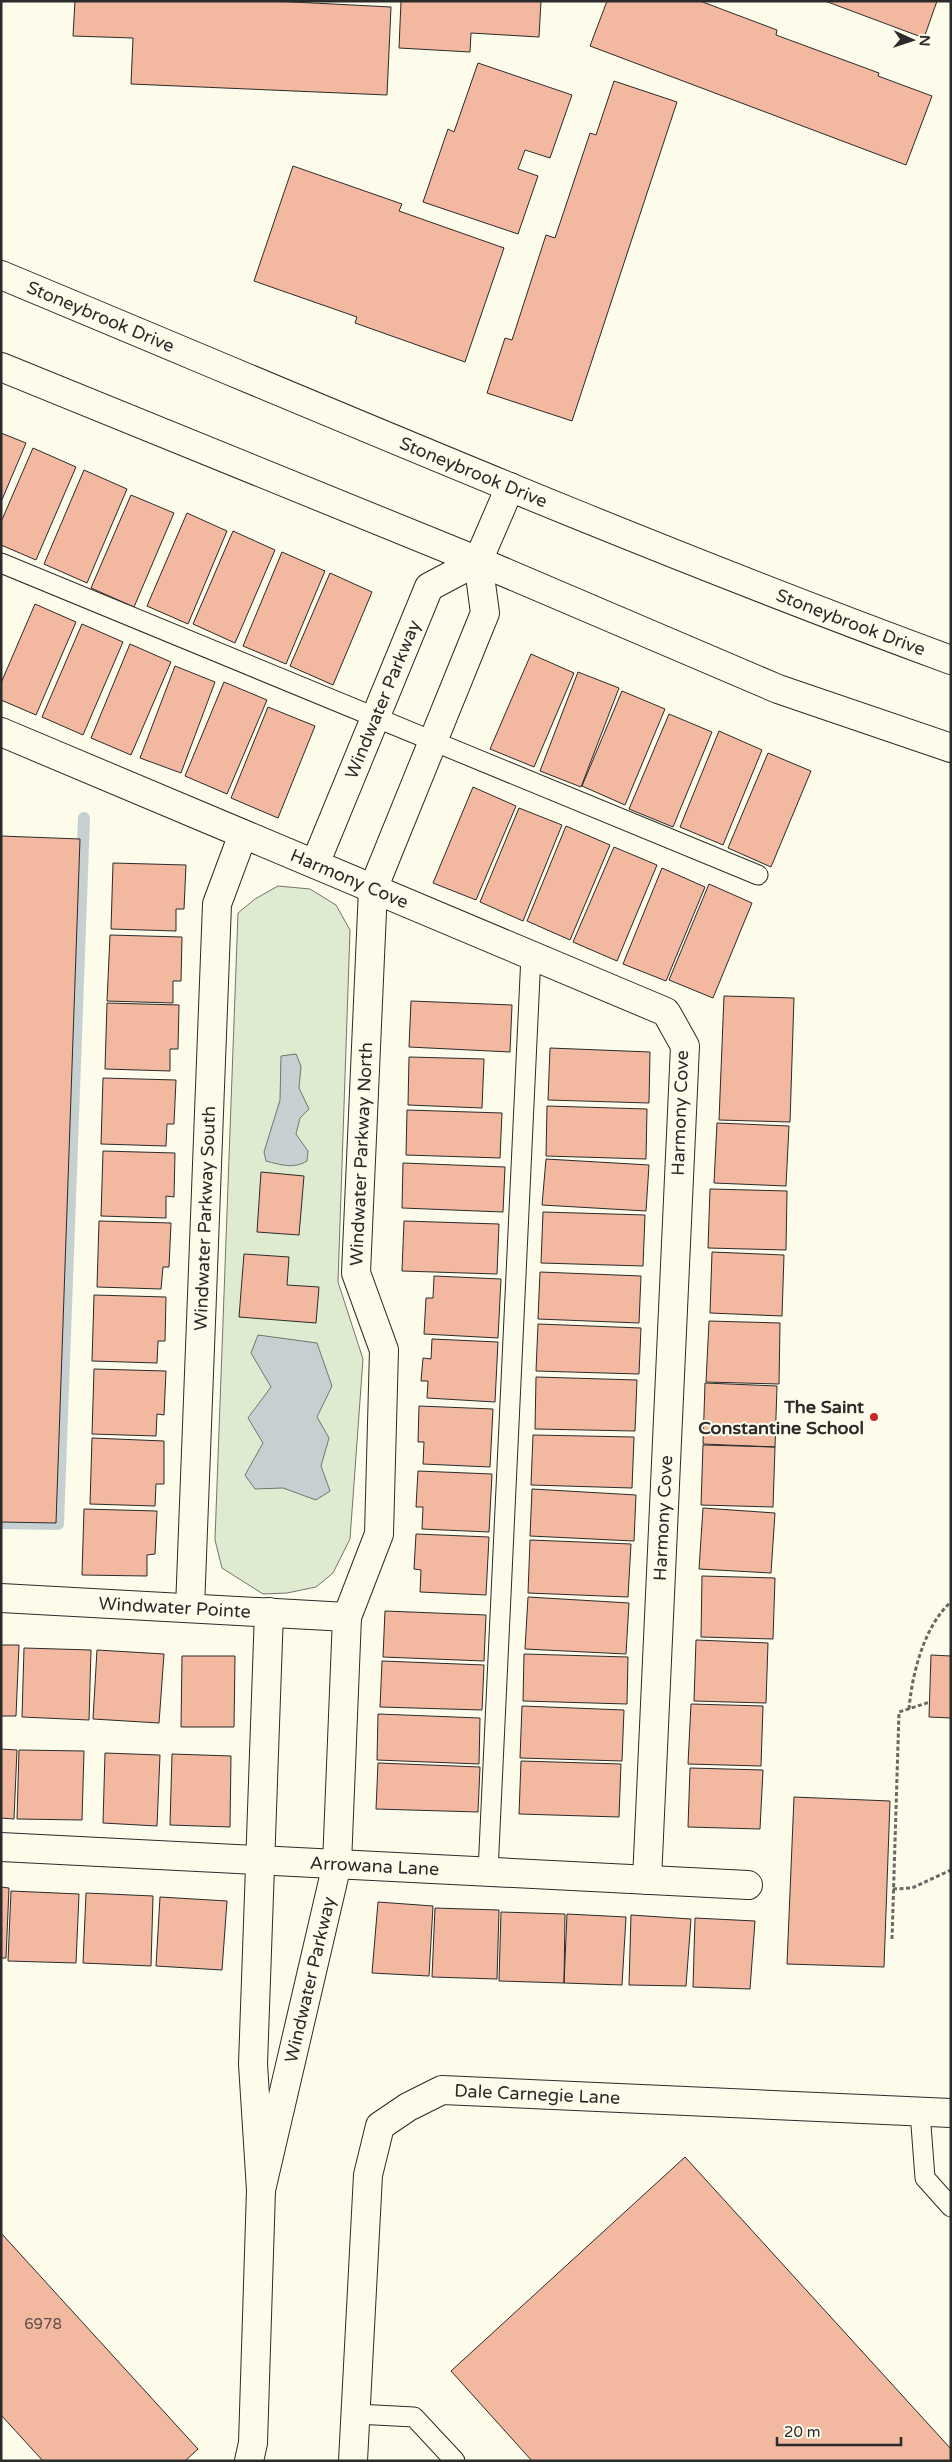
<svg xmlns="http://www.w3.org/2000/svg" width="952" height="2462" font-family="'Varela Round',sans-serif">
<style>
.green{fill:#deebd1;stroke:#74746e}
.water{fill:#c7d0d0;stroke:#74746e}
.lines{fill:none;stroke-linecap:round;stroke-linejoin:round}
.stream{stroke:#c7d0d0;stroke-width:12}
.building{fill:#f2b8a0;stroke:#2b2b2b}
.service-casing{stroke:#2b2b2b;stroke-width:21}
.minor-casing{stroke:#2b2b2b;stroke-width:30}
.path{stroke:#6a6964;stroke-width:3;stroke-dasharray:4 2.5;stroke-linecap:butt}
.service{stroke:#fdfbea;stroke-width:19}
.minor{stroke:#fdfbea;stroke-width:28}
.poi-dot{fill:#c62828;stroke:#fdfbea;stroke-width:2}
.labels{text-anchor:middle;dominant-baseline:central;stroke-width:4;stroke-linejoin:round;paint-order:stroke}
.number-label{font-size:15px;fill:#5d4e48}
.street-label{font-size:18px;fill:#2b2b2b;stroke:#fdfbea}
.poi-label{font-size:18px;font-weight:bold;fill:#2b2b2b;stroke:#fdfbea;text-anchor:end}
</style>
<rect width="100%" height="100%" fill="#fdfbea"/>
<!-- green -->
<path class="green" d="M278,886L310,889L336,905L350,930L338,1282L363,1359L350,1539L333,1573L316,1587L287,1593L263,1594L222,1568L215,1540L238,913L255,899Z"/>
<!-- water -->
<path class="water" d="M296,1054L301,1066L299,1088L309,1109L300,1118L296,1134L308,1151L307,1161C294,1169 281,1165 266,1161L264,1152L280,1100L281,1056Z
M258,1335L317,1343L332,1386L317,1417L329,1438L321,1466L330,1491L316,1500L283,1488L255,1489L245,1475L263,1443L248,1418L271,1387L251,1353Z"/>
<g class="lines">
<!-- stream -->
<path class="stream" d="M1,1523L58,1524L84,818"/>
</g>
<!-- building -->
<path class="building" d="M75,1H274L391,7L387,95L131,84L133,38L73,36Z
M401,1H541L539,37L471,33L470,52L399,48Z
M607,1H700L777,30L776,35L879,73L878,76L932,96L906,165L590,46Z
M825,1H937L924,38Z
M478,63L572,95L550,158L525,150L518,169L538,176L518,234L423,202L448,129L454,132Z
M614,81L677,102L572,421L487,393L505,338L512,340L546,235L555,238L590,133L596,135Z
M293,166L402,204L399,211L504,248L465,362L355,323L357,317L254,281Z
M1,433L26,443L1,502Z
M33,448L76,467L36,560L1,545V522Z
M84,470L127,489L87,583L44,564Z
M131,495L174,513L134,607L91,588Z
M187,513L227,531L188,624L147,606Z
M233,531L275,550L235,643L193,624Z
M282,552L325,571L286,664L243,646Z
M330,573L372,592L333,685L290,666Z
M35,604L76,622L36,715L1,700V683Z
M82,624L123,642L83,735L42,717Z
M130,644L171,662L131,755L91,738Z
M531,654L574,673L534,767L490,749Z
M175,666L215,682L181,773L140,758Z
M578,672L619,688L581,787L540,771Z
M224,682L267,700L227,794L185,776Z
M622,691L665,709L625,805L582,786Z
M268,707L315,726L278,818L231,798Z
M669,714L712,732L673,827L629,809Z
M719,731L762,750L723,845L680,827Z
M768,753L811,771L771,867L728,848Z
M473,787L516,806L476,900L433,883Z
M519,808L562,825L523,921L480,902Z
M566,826L610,845L570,940L527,921Z
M1,836L80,839L56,1523L1,1522Z
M614,847L657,865L617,961L573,942Z
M113,863L186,865L184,909H176V931L111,929Z
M662,868L705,887L666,981L623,964Z
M709,884L752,903L713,998L669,980Z
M110,935L182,937L181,981H173V1003L107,1001Z
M724,996L794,998L790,1122L719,1120Z
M411,1001L512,1005L510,1052L409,1047Z
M107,1003L179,1005L178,1049H170V1071L105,1069Z
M550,1048L650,1052L649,1103L548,1100Z
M409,1057L484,1059L482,1108L408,1105Z
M103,1078L176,1080L174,1124H167L166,1146L101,1144Z
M547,1106L647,1109L646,1159L546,1156Z
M407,1110L502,1113L500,1158L406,1155Z
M717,1123L789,1126L786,1186L714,1183Z
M103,1151L175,1153L174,1197L166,1196V1218L101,1216Z
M546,1159L649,1165L646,1211L542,1205Z
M403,1163L505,1167L503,1212L402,1208Z
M261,1172L304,1176L299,1235L257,1232Z
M710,1189L787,1191L786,1250L708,1248Z
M543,1212L645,1215L643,1266L541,1263Z
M99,1221L171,1223L169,1267H163L161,1289L97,1287Z
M404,1221L499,1224L497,1274L402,1271Z
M712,1252L784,1255L782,1316L710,1313Z
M244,1254L289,1257L287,1285L319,1287L316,1323L239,1317Z
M540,1272L641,1276L639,1323L538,1319Z
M434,1276L501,1279L498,1338L424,1334L426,1298H433Z
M94,1295L166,1297L165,1341H158L157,1363L92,1361Z
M709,1321L780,1323L779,1384L706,1382Z
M538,1324L641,1328L639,1374L536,1371Z
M432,1339L498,1342L495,1402L427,1398L428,1381H421L423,1358L431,1359Z
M94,1369L166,1371L164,1415L157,1414L156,1436L92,1434Z
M536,1377L637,1380L635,1431L535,1429Z
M705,1383L777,1386L775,1447L703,1444Z
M419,1406L493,1409L490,1467L423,1464L424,1442H418Z
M533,1435L634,1437L632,1488L531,1485Z
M92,1438L164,1441V1484H156L155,1506L90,1504Z
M703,1445L775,1447L773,1507L701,1505Z
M418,1471L492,1474L489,1532L422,1529L423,1507H416Z
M532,1489L636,1495L634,1541L530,1536Z
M703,1508L775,1513L771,1573L699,1569Z
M84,1509L157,1511L155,1554L147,1555V1576L82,1575Z
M416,1534L489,1537L486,1595L420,1592L421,1570L414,1569Z
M530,1540L631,1544L628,1597L528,1593Z
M702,1576L775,1578L773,1639L701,1637Z
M528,1597L629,1603L626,1654L525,1649Z
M385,1611L486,1615L484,1661L383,1657Z
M696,1640L768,1643L766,1703L694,1701Z
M1,1645H19L16,1716H1Z
M24,1648L91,1650L89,1720L22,1717Z
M97,1650L164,1654L159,1723L93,1719Z
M524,1654L628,1657L627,1704L523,1701Z
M931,1655L951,1656V1718L929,1717Z
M182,1656H235L234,1727H181Z
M382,1661L484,1665L482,1710L380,1707Z
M691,1704L763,1706L761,1766L688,1764Z
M522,1706L624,1710L622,1761L520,1758Z
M378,1714L480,1718L479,1764L377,1760Z
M1,1749L17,1750L14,1819L1,1818Z
M19,1750L84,1751L82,1820L17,1819Z
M105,1753L160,1755L157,1826L103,1823Z
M172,1754L231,1756L230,1827L170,1825Z
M521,1761L621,1764L619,1817L519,1814Z
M378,1763L480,1767L478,1812L376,1809Z
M690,1768L763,1770L760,1829L688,1827Z
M794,1797L890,1801L884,1967L787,1964Z
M1,1887L9,1888L6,1958H1Z
M11,1891L79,1894L76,1963L8,1961Z
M86,1893L153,1896L151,1966L83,1963Z
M160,1897L227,1901L222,1970L156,1966Z
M378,1902L433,1906L429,1976L372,1973Z
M435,1908L499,1910L497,1979L432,1977Z
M501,1912L565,1914L564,1983L499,1981Z
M567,1914L626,1917L622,1985L564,1983Z
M631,1915L691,1919L686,1986L629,1985Z
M695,1918L755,1921L750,1989L693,1987Z
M685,2157L951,2449V2461H532L451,2371Z
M1,2233L198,2449L185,2461H43L1,2415Z"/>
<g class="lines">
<!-- service casing -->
<g class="service-casing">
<path id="service" d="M1,563L758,875
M488,1872L531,955
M920,2112L925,2178L951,2207
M356,2414L414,2417L455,2461"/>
</g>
<!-- minor casing -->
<g class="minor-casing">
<g id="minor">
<path id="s1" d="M1,275C316,406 630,542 951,660"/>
<path d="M1,367L478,561L778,689L951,748"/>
<path id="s2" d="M1,732L666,1012L685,1046L647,1880"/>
<path id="s3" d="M315,864L429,587L478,561"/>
<path id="s4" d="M1,1598L347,1617"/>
<path id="s5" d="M190,1608L217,904L243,834"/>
<path id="s6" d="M1,1847L748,1885"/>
<path id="s7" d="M261,2190L337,1864L347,1617L379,1534L384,1350L356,1273L373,889L485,613L478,561L510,487"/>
<path d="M249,2461L253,2443L261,2190L253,2064L269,1612"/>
<path id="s8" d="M353,2461L368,2175L380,2126L408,2107L442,2090L951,2113"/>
</g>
</g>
<!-- path -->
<path class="path" d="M909,1709C912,1674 924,1626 951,1602
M893,1889L912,1888L951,1870
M892,1939L899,1712L930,1702"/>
<!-- service -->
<use href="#service" class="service"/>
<!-- minor -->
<use href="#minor" class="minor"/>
</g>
<!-- markers -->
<circle class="poi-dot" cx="874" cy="1417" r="5"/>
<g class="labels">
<!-- number labels -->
<g class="number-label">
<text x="43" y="2324">6978</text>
</g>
<!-- street labels -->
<g class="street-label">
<text stroke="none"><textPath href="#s1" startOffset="108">Stoneybrook Drive</textPath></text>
<text stroke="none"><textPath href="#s1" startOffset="512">Stoneybrook Drive</textPath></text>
<text stroke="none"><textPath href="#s1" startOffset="918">Stoneybrook Drive</textPath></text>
<text stroke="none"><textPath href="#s3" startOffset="178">Windwater Parkway</textPath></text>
<text stroke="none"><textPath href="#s2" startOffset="378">Harmony Cove</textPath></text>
<text transform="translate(680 1113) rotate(-88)">Harmony Cove</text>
<text stroke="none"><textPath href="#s7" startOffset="1056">Windwater Parkway North</textPath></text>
<text stroke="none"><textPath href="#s5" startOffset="390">Windwater Parkway South</textPath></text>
<text transform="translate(663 1518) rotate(-87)">Harmony Cove</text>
<text stroke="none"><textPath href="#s4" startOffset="174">Windwater Pointe</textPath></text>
<text stroke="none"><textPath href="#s6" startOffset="374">Arrowana Lane</textPath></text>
<text stroke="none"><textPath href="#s7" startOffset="216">Windwater Parkway</textPath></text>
<text stroke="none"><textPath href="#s8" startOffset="504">Dale Carnegie Lane</textPath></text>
</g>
<!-- poi labels -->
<g class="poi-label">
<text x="864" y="1407">The Saint<tspan x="864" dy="21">Constantine School</tspan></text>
</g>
</g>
<!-- border -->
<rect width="952" height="2462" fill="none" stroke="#2b2b2b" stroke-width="5"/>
<!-- north arrow -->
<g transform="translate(912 40) rotate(93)" stroke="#fdfbea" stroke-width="4" paint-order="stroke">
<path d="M0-4L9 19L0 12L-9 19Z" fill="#2b2b2b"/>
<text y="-8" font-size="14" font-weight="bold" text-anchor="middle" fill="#2b2b2b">N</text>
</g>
<!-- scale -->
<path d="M777 2437v8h124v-8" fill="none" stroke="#2b2b2b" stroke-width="2.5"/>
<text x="784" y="2437" font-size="15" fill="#2b2b2b" stroke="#fdfbea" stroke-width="4" paint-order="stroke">20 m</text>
</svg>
